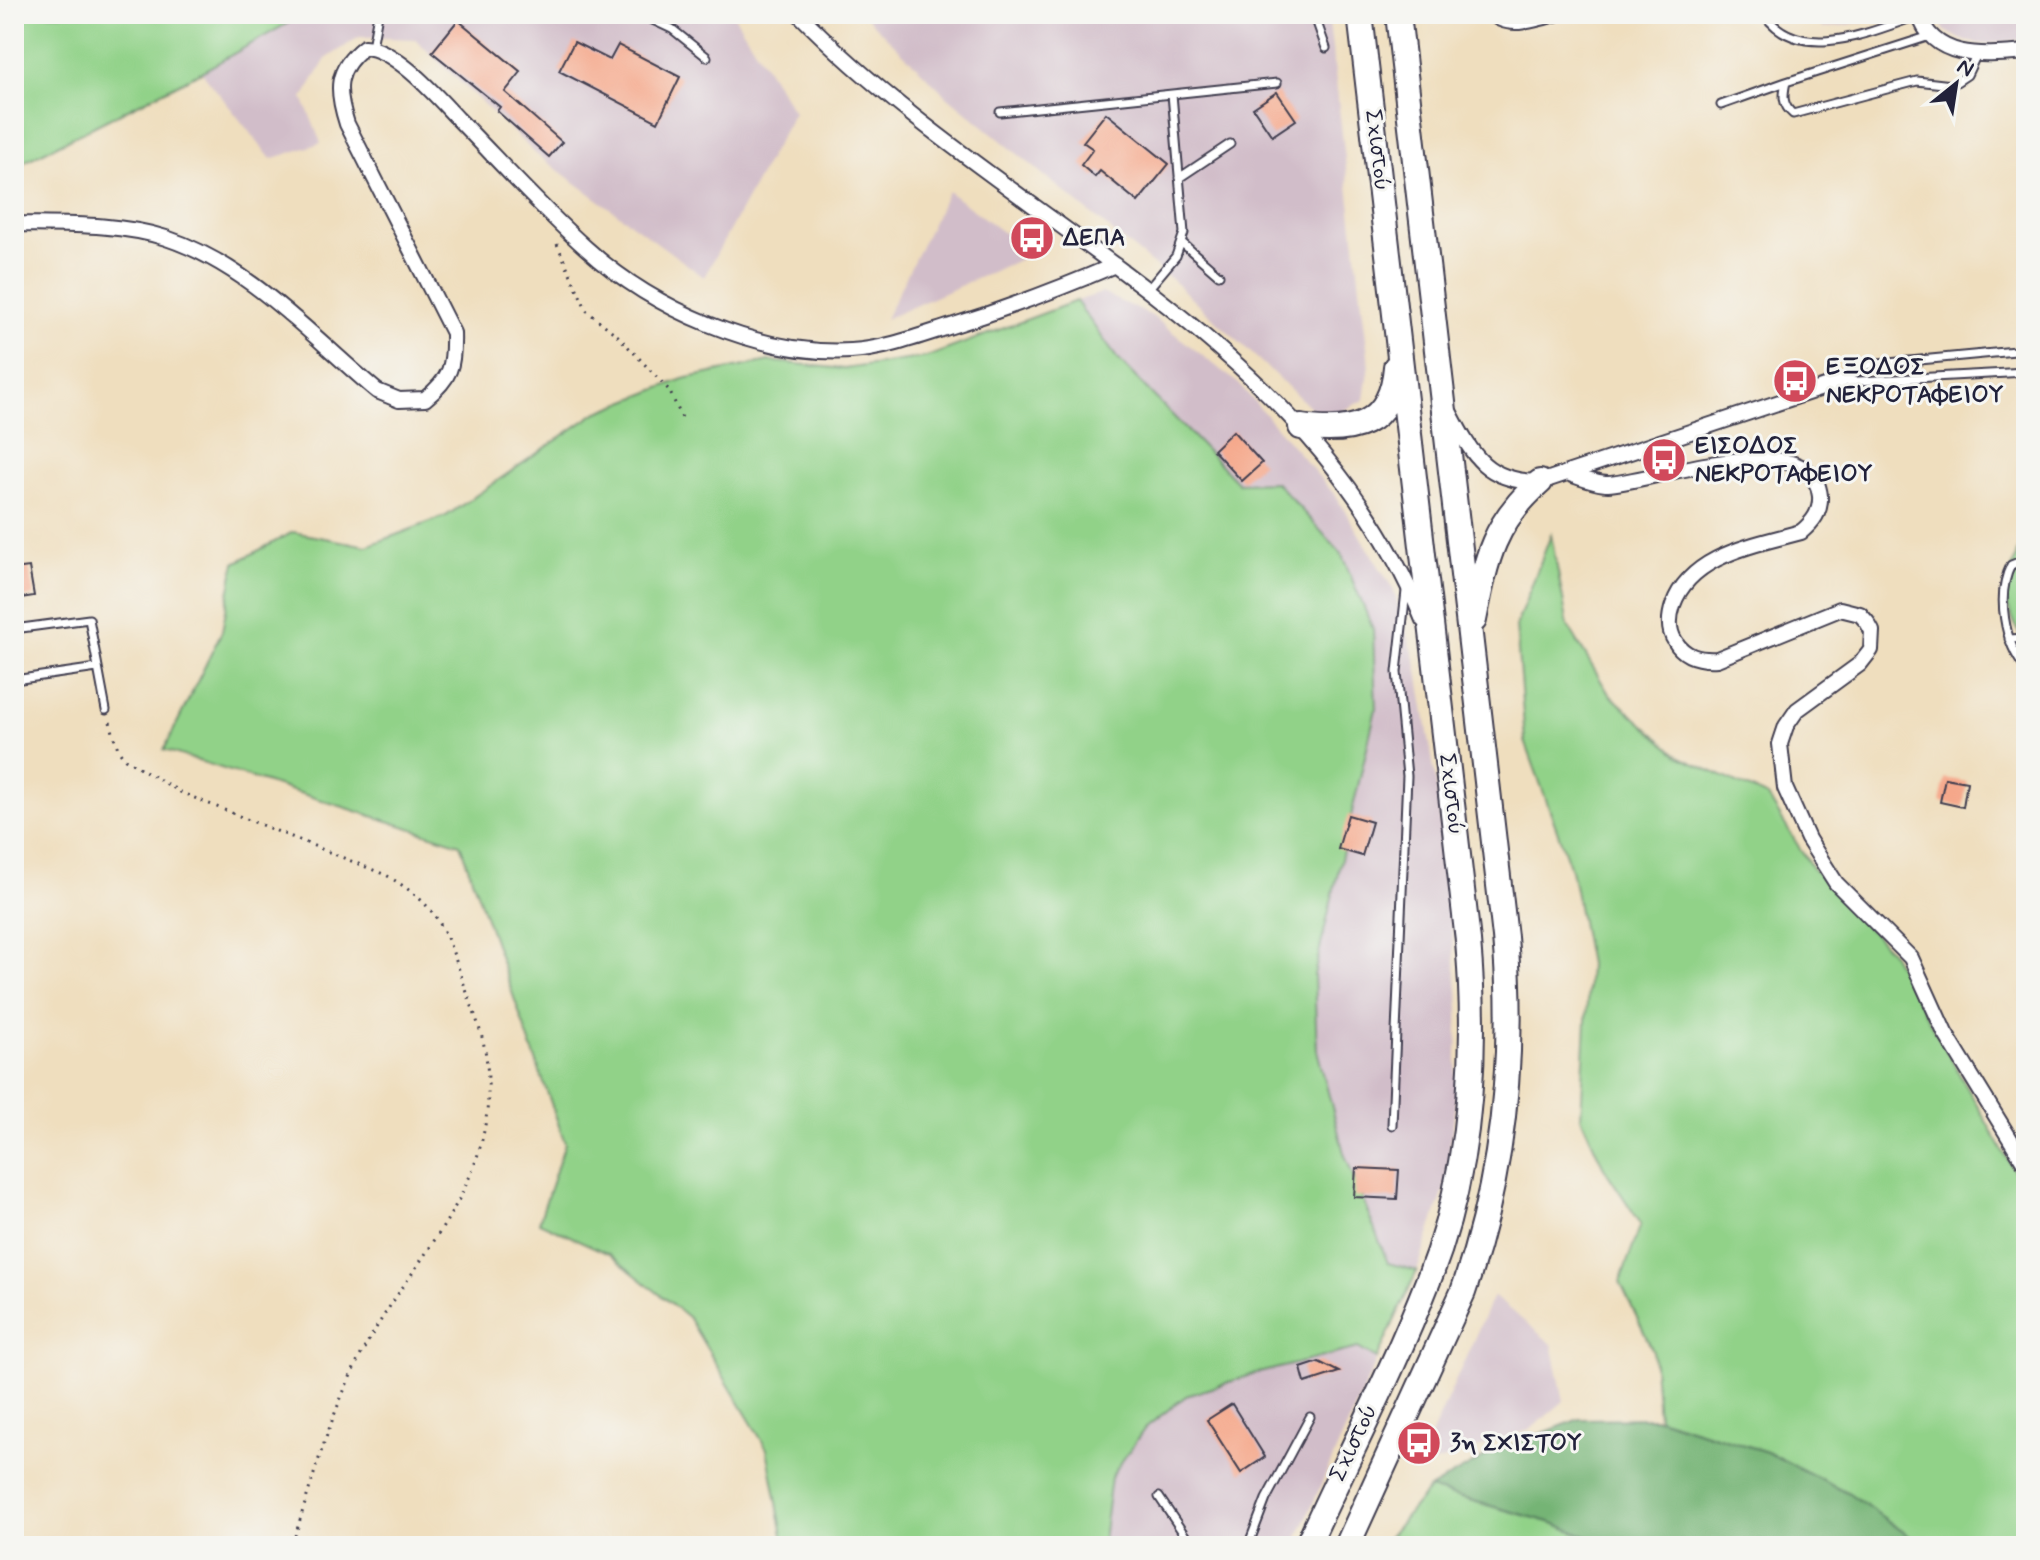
<svg xmlns="http://www.w3.org/2000/svg" width="2040" height="1560" font-family="Mynerve,sans-serif">
<style>
.industrial{fill:#d1bdc9}
.green{fill:#91d288;stroke:#5a7a62;stroke-width:2}
.forest{fill:#74b474;stroke:#4b6b58;stroke-width:2}
.building{fill:#f5a78a}
.lines{fill:none;stroke-linecap:round;stroke-linejoin:round}
.lane-casing{stroke:#413e4f;stroke-width:11}
.street-casing{stroke:#413e4f;stroke-width:18}
.primary-casing{stroke:#413e4f;stroke-width:28}
.path{stroke:#413e4f;stroke-width:3;stroke-dasharray:2 6;stroke-linecap:butt}
.lane{stroke:#fff;stroke-width:7}
.street{stroke:#fff;stroke-width:14}
.primary{stroke:#fff;stroke-width:24}
.labels{text-anchor:middle;dominant-baseline:central;stroke-width:6;stroke-linejoin:round;paint-order:stroke}
.street-label{font-size:24px;fill:#22223b;stroke:#f6f6f2}
.poi-label{font-size:24px;font-weight:bold;fill:#22223b;stroke:#f6f6f2;text-anchor:start}
</style>
<rect width="100%" height="100%" fill="#f6f6f2"/>
<filter id="ink" filterUnits="userSpaceOnUse"><feTurbulence type="fractalNoise" baseFrequency=".0125" numOctaves="2"/><feDisplacementMap in="SourceGraphic" scale="16" xChannelSelector="R" yChannelSelector="G"/><feConvolveMatrix kernelMatrix="1 2 1 2 8 2 1 2 1" color-interpolation-filters="sRGB"/></filter>
<filter id="wash" filterUnits="userSpaceOnUse"><feTurbulence type="fractalNoise" baseFrequency=".006" numOctaves="4" result="noise"/><feDisplacementMap in="SourceGraphic" scale="32" xChannelSelector="R" yChannelSelector="G"/><feGaussianBlur stdDeviation="1.8" result="paint"/><feColorMatrix in="noise" values="0 0 0 0 0 0 0 0 0 0 0 0 0 0 0 0 0 1.4 0 .05"/><feComposite in="paint" operator="in"/></filter>
<g filter="url(#wash)">
<rect width="100%" height="100%" fill="#efdebe"/>
<!-- industrial -->
<path class="industrial" d="M302,14H733L794,112L704,277L536,154L415,39L359,37L326,59L303,98L321,143L271,159L201,71Z
M863,14H1328L1369,364L1364,400L1340,412L1313,410L1172,280L948,97Z
M1820,14H1909L1823,29Z
M1937,14H2026V39L1984,44L1964,41L1944,30Z
M948,191L1032,254L885,319Z
M1102,293L1152,316L1239,384L1335,495L1393,589L1417,665L1436,781L1459,1000L1455,1108L1445,1187L1417,1271L1388,1264L1344,1153L1317,1050L1314,975L1376,710L1276,482L1238,483L1117,357L1076,301Z
M1493,1296L1552,1344L1564,1401L1531,1429L1416,1470Z
M1358,1348L1377,1359L1294,1546H1107L1103,1540L1111,1477L1145,1428L1186,1396L1251,1375Z"/>
<!-- green -->
<path class="green" d="M14,14H304L203,71L14,167Z
M1076,301L1117,358L1238,483L1276,482L1341,553L1373,629L1376,709L1314,975L1317,1050L1344,1153L1388,1263L1417,1271L1377,1359L1358,1348L1251,1375L1186,1396L1145,1428L1111,1477L1103,1540L1107,1546H785L767,1449L688,1317L609,1254L539,1222L565,1143L460,844L164,750L222,631L235,563L293,532L367,546L446,516L596,413L683,379L769,361L844,369L927,357Z
M1551,535L1568,626L1609,694L1680,757L1768,797L1812,868L1890,951L2026,1192V1546H1923L1849,1493L1767,1452L1658,1418L1653,1351L1620,1282L1641,1224L1604,1168L1581,1117L1589,964L1571,869L1525,741L1516,626Z
M2018,549H2026V651L2004,597Z
M1429,1489L1553,1523L1611,1546H1381Z"/>
<!-- forest -->
<path class="forest" d="M1658,1418L1767,1452L1849,1493L1923,1546H1611L1553,1523L1429,1489L1492,1453L1579,1419Z"/>
<g id="blocks">
<!-- building -->
<path class="building" d="M458,20L521,72L505,92L562,142L549,157L497,111L500,107L432,52Z
M574,42L610,60L618,45L680,77L658,122L559,71Z
M1277,92L1296,120L1272,136L1253,108Z
M1106,113L1169,164L1138,202L1100,171L1095,177L1081,165L1093,149L1083,142Z
M1233,431L1262,463L1242,481L1213,450Z
M29,567L34,596L14,599V569Z
M1945,778L1967,782L1963,807L1940,802Z
M1348,815L1372,822L1362,856L1338,849Z
M1356,1168L1399,1170L1397,1199L1354,1197Z
M1319,1362L1339,1372L1305,1383L1301,1368Z
M1232,1404L1265,1457L1241,1473L1207,1420Z"/>
</g>
</g>
<g filter="url(#ink)">
<use href="#blocks" fill-opacity="0" stroke="#413e4f" stroke-width="2"/>
<g class="lines">
<!-- lane casing -->
<g class="lane-casing">
<path id="lane" d="M640,14L672,29L707,57
M1314,14L1326,48
M1488,14C1507,36 1542,21 1567,14
M1764,14C1800,65 1872,31 1920,15
M1930,36L1786,82C1783,95 1782,105 1793,114L1917,81L1952,85L1967,75L1976,56
M372,47L378,14
M1721,105L1786,82
M1000,112L1277,83
M1179,178L1230,144
M1181,242L1219,275
M1149,288L1176,256L1184,233L1172,94
M1840,382L1867,365L2026,350
M1840,382L2026,372
M2026,559L2011,565C1996,595 2004,643 2026,669
M14,629L89,619L106,710
M2009,639L2026,638
M14,680L97,668
M1392,1125L1407,776L1397,672L1406,591
M1159,1497L1192,1546
M1248,1546L1266,1499L1310,1417"/>
</g>
<!-- street casing -->
<g class="street-casing">
<path id="street" d="M799,14C1004,224 1306,331 1423,620
M1919,14C1933,62 1988,55 2026,52
M14,224C63,225 119,223 166,238C250,266 310,335 377,391L399,400L425,399C451,378 454,366 453,333L347,124C336,90 335,70 364,47C395,48 437,97 458,119C500,162 541,208 586,248C653,309 759,356 851,351C883,349 914,338 945,328C1003,310 1059,289 1115,265
M1450,413C1473,457 1487,482 1540,482L1840,382
M1567,473C1579,477 1595,484 1608,484C1651,482 1813,422 1820,496C1821,512 1813,522 1801,532C1756,545 1691,554 1673,605C1669,617 1668,630 1675,641C1684,657 1700,660 1717,659L1840,609L1860,614L1867,622L1872,631L1871,650L1860,664L1797,710L1786,726L1780,744L1785,788L1808,839L1836,883L1911,958L1945,1033L2026,1165"/>
</g>
<!-- primary casing -->
<g class="primary-casing">
<path id="primary" d="M1301,427C1352,434 1391,427 1396,367
M1474,620C1486,560 1492,524 1540,482
M1307,1546C1347,1458 1393,1371 1428,1281C1471,1173 1478,1055 1468,941L1360,14
M1347,1546L1463,1292C1503,1176 1516,1060 1505,937L1398,14"/>
</g>
<!-- path -->
<path class="path" d="M557,244L587,311L618,336L669,390L682,418
M110,722L118,749L125,759L182,793L386,875C440,907 444,927 464,984C473,1010 485,1038 487,1065C499,1184 418,1251 365,1347C331,1410 313,1478 292,1546"/>
<!-- lane -->
<use href="#lane" class="lane"/>
<!-- street -->
<use href="#street" class="street"/>
<!-- primary -->
<use href="#primary" class="primary"/>
</g>
</g>
<!-- icons -->
<defs>
<g id="bus-disc" transform="scale(2.3)"><circle r="9.5" fill="#d1495b" stroke="#f6f6f2"/><path d="M-5-6H5V4H4V6H2V4H-2V6H-4V4H-5ZM-3.5-4V0h7V-4ZM-3.5 1.2v1.5H-2V1.2ZM2 1.2v1.5H3.5V1.2Z" fill="#fff"/></g>
</defs>
<g fill-rule="evenodd">
<use href="#bus-disc" x="1032" y="238"/>
<use href="#bus-disc" x="1795" y="381"/>
<use href="#bus-disc" x="1664" y="460"/>
<use href="#bus-disc" x="1419" y="1443"/>
</g>
<g class="labels">
<!-- street labels -->
<g class="street-label">
<text transform="translate(1377 150) rotate(83)">Σχιστού</text>
<text transform="translate(1451 794) rotate(83)">Σχιστού</text>
<text transform="translate(1354 1443) rotate(-65)">Σχιστού</text>
</g>
<!-- poi labels -->
<g class="poi-label">
<text x="1063" y="238">ΔΕΠΑ</text>
<text x="1826" y="367">ΕΞΟΔΟΣ<tspan x="1826" dy="28">ΝΕΚΡΟΤΑΦΕΙΟΥ</tspan></text>
<text x="1695" y="446">ΕΙΣΟΔΟΣ<tspan x="1695" dy="28">ΝΕΚΡΟΤΑΦΕΙΟΥ</tspan></text>
<text x="1450" y="1443">3η ΣΧΙΣΤΟΥ</text>
</g>
</g>
<!-- margin -->
<rect width="2040" height="1560" fill="none" stroke="#f6f6f2" stroke-width="48"/>
<!-- north arrow -->
<g transform="translate(1956 84) rotate(30)" stroke="#f6f6f2" stroke-width="6" paint-order="stroke">
<path d="M0-6L14 30L0 20L-14 30Z" fill="#22223b"/>
<text y="-12" font-size="22" font-weight="bold" text-anchor="middle" fill="#22223b">N</text>
</g>
</svg>
